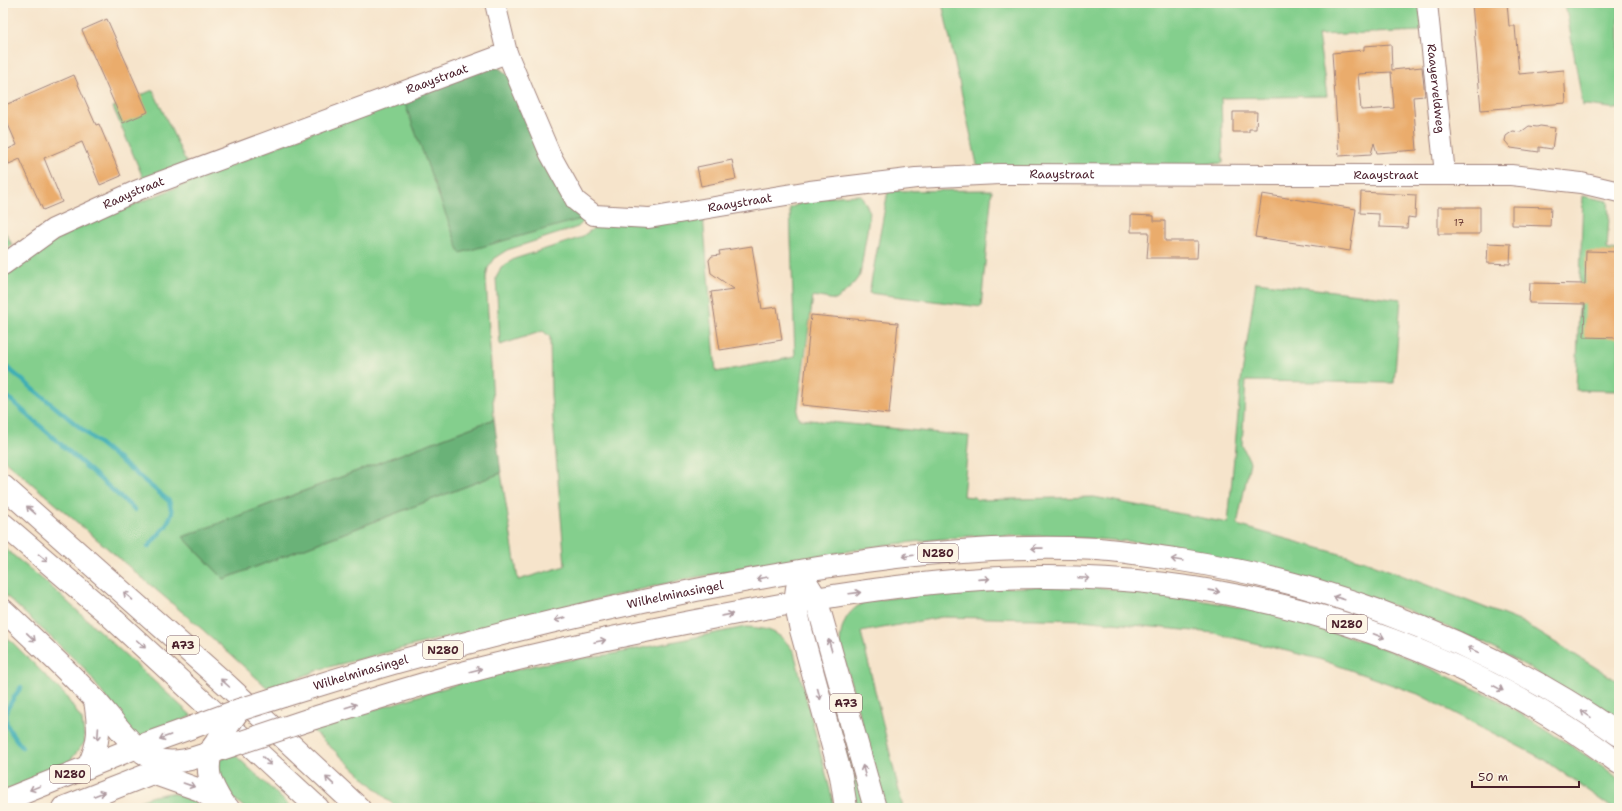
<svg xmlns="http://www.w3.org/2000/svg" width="1622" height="811" font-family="'Shantell Sans',sans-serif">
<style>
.green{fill:#84cf8d;stroke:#67775c}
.forest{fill:#6bb278;stroke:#5a6852}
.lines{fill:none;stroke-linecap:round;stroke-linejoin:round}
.stream{stroke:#3daeb5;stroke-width:4.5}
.building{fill:#eaac6c;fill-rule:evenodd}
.minor-casing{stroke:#a0827b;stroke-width:22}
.major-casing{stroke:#a0827b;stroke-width:24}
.highway-casing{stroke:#a0827b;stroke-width:24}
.minor{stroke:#fff;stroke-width:20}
.major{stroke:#fff;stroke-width:22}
.highway{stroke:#fff;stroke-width:22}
.major-bridge-casing{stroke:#a0827b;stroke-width:24;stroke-linecap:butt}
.highway-bridge-casing{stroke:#a0827b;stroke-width:24;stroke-linecap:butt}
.major-bridge{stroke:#fff;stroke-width:22}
.highway-bridge{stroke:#fff;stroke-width:22}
.oneway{stroke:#ae9aa0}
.labels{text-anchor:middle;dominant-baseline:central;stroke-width:4;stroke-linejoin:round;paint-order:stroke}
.number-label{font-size:10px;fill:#72423b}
.shield{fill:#fcf5e5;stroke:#7f5f63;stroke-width:1}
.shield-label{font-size:11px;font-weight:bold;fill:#4a1f2b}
.street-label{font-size:12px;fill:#4a1f2b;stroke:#fcf5e5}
</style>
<rect width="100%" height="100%" fill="#fcf5e5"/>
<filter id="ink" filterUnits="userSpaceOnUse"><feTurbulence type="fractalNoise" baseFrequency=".025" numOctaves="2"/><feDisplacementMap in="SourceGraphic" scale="8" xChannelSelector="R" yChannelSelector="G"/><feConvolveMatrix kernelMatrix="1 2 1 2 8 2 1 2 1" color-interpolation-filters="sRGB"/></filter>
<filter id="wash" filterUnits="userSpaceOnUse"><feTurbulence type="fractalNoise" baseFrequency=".012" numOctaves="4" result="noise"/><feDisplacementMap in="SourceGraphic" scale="16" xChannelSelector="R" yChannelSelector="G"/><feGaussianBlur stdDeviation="0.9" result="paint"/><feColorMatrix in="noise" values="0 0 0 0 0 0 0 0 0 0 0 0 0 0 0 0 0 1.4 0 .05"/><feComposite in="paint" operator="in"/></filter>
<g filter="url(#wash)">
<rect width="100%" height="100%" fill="#f6e4cb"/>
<!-- green -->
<path class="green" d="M942,3H1421L1424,31L1318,35L1327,96L1221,98L1223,163L1172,167L978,169Z
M1565,3H1619V109L1586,105L1583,106Z
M153,90L187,164L144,180L113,107Z
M402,96L588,217L578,227L507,250L496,257L488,268L486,278L494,419L183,537L224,579L501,473L518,580L565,566L551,395L550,337L543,331L500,345L496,278L501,268L514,259L580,238L598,225L703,215L716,372L795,357L790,208C813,196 836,196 861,195L870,212L860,275L851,287L836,300L813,296L797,415L800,419L969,436L963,496L974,497L977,500L1094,497L1228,523L1241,381L1256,282L1401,299L1394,383L1246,381L1242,445L1250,462L1237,525L1365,561L1522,622L1619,682V724L1530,668L1480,641L1407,610L1329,584L1137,542L1055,536H971L885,545L686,579L565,607L321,669L270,690L202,629L3,459V278L38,249L84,225Z
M992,190L981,307L869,293L888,191Z
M1583,196L1608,201L1609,217L1607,249L1617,251L1619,239V391L1576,390Z
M3,228L12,245L3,252Z
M3,547L47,583L192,716L137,740L84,668L3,593Z
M1082,585L1194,599L1293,617L1399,654L1499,700L1601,765L1619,779V808H1612L1545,760L1418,694L1319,659L1214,633L1082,620L942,617L861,632L903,808H885L840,644C841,623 847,610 867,601L969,589Z
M745,627C770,628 780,632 794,652L832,797L834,808H397L311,729L467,681L541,664L613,654Z
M3,633L65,695L82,720L85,742L68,763L3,792Z
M827,673L865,808H854L819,675Z
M234,754L292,808H245L224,791L217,763L225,757Z
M171,793L189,798L205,808H120L153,796Z"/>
<!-- forest -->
<path class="forest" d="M483,67L499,68L512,78L588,217L460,253L402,96Z
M494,419L501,473L224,579L183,537Z"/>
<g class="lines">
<!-- stream -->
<path class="stream" d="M3,364L169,501L172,513L166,526L148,547
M3,393L135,510
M21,687C1,716 0,719 22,747"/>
</g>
<g id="blocks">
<!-- building -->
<path class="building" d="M1472,3H1507L1509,26H1515L1519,74L1564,70L1566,103L1481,110Z
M107,19L148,112L123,123L82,30Z
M1391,44L1392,70L1422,67L1425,96L1413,97L1417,150L1377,153L1374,143L1371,154L1339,156L1332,53L1364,50V46ZM1391,72L1394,108L1361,110L1358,74Z
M74,75L96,125L99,124L121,176L100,185L82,142L44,158L62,202L43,210L20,159L9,164L4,151L17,145L3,113V106Z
M1233,112H1257L1256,129H1249V132H1233Z
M1529,126L1537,127L1540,126L1555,128L1552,149L1539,147V152L1511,148L1505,141L1506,136L1513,131L1521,132Z
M732,160L736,179L701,186L697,167Z
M1361,192L1416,195L1415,218L1408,217L1407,228L1379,227V214L1360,213Z
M1262,194L1356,209L1350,251L1255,237Z
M1512,206L1551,207L1550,226L1512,225Z
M1438,207H1480V234H1438Z
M1131,215L1154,216V221H1165V241H1198L1197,258H1147L1149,232H1131Z
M1488,243L1511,244L1510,264L1487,263Z
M752,246L762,309L777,307L782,340L720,350L711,292L734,289L711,273L709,260L712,256L720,255L719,251Z
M1586,251L1619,252V338L1584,337L1585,304L1529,303L1530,283L1585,284Z
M811,315L898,323L889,414L802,405Z"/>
</g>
</g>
<g filter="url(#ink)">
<use href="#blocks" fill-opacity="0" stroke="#a0827b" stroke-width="1"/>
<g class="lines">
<!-- minor casing -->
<g class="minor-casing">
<g id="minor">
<path id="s1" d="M495,3L507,53L550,154L576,201L594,215L649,218L810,191L916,178L1000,174L1287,175H1511L1581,183L1619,192"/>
<path id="s2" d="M1427,3L1445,174"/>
<path id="s3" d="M3,265L53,229L138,190L507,53"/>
</g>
</g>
<!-- major casing -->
<g class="major-casing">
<path id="major" d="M3,801L137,747L193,727
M63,808L170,766"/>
</g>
<!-- highway casing -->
<g class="highway-casing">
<g id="highway">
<path d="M3,486L228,686L359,808"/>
<path d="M3,524L108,614L318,808"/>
<path d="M808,585L816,598L875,808"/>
<path d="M797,588L795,602L801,630L841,776L846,808"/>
<path d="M3,610C34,639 66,669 95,700C111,717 134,752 155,759C176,766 198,757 218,750"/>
<path id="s4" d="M283,696C419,653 557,618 696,590C828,564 963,542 1098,549C1126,551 1154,556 1181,560C1316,581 1450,630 1566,700C1584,711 1602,723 1619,735"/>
<path d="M314,718C368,701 423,683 478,669C555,649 633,633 711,618C820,597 932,577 1043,577C1248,576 1454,641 1619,763"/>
<path d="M213,747C204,771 210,783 223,804"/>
<path d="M88,767C101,740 99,728 95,700"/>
<path d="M152,773L200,790L228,808"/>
</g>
</g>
<!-- minor -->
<use href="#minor" class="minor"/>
<!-- major -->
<use href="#major" class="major"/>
<!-- highway -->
<use href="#highway" class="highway"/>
<!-- major-bridge casing -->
<g class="major-bridge-casing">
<path id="major-bridge" d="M193,727L239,710"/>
</g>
<!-- highway-bridge casing -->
<g class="highway-bridge-casing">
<path id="highway-bridge" d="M213,747L239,710L283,696
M218,750L314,718"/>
</g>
<!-- major-bridge -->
<use href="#major-bridge" class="major-bridge"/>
<!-- highway-bridge -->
<use href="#highway-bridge" class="highway-bridge"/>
</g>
<!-- one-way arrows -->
<defs><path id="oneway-shaft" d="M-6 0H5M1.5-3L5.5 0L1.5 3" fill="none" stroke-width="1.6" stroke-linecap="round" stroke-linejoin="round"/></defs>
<g class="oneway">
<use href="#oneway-shaft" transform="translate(31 510) rotate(-139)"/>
<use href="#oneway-shaft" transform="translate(1037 548) rotate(-179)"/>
<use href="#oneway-shaft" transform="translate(908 556) rotate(173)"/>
<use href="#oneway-shaft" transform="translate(43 558) rotate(40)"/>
<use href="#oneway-shaft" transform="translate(1177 560) rotate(-171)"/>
<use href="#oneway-shaft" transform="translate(762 578) rotate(170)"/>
<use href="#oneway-shaft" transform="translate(1084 578) rotate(3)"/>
<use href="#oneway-shaft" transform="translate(984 579) rotate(-4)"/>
<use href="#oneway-shaft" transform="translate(1214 591) rotate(10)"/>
<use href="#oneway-shaft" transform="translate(855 593) rotate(-7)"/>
<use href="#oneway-shaft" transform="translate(128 596) rotate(-139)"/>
<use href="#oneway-shaft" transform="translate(1339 598) rotate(-163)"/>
<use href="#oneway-shaft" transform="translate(727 615) rotate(-11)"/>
<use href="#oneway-shaft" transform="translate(560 619) rotate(166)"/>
<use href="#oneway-shaft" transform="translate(1379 636) rotate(21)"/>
<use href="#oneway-shaft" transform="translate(31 637) rotate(44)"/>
<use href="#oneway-shaft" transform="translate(600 641) rotate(-12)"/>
<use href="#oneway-shaft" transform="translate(141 644) rotate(42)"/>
<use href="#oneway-shaft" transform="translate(830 645) rotate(-106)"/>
<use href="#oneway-shaft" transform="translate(1473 650) rotate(-155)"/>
<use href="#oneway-shaft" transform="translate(476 670) rotate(-15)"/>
<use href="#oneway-shaft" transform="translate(225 683) rotate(-138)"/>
<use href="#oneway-shaft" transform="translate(1498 688) rotate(28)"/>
<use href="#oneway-shaft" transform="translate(819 694) rotate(75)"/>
<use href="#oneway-shaft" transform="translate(351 706) rotate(-17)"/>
<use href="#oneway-shaft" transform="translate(1586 714) rotate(-146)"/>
<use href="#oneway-shaft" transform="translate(98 734) rotate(94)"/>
<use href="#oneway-shaft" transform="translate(165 737) rotate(160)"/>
<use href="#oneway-shaft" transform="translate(267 761) rotate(43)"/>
<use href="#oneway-shaft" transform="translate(864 771) rotate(-105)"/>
<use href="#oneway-shaft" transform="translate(330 781) rotate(-137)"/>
<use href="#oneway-shaft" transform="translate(189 785) rotate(19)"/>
<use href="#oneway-shaft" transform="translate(35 788) rotate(158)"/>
<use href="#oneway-shaft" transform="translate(99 794) rotate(-21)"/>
</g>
</g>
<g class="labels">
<!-- number labels -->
<g class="number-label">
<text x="1459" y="222">17</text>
</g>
<!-- shield labels -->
<g class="shield">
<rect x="918" y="544" width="40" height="18" rx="3"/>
<rect x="1327" y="615" width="40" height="18" rx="3"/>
<rect x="167" y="636" width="32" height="18" rx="3"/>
<rect x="423" y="641" width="40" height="18" rx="3"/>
<rect x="830" y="694" width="32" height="18" rx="3"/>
<rect x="50" y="765" width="40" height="18" rx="3"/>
</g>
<g class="shield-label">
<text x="938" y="553">N280</text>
<text x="1347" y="624">N280</text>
<text x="183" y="645">A73</text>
<text x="443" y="650">N280</text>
<text x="846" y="703">A73</text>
<text x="70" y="774">N280</text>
</g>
<!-- street labels -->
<g class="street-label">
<text stroke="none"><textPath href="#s3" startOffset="474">Raaystraat</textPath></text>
<text stroke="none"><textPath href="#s2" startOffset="86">Raayerveldweg</textPath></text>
<text stroke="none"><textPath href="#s1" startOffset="709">Raaystraat</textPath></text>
<text stroke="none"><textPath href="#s1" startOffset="1033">Raaystraat</textPath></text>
<text stroke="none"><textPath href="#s3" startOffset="150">Raaystraat</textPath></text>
<text stroke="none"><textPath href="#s1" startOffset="385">Raaystraat</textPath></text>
<text stroke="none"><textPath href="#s4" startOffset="405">Wilhelminasingel</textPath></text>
<text stroke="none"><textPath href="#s4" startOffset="81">Wilhelminasingel</textPath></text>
</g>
</g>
<!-- margin -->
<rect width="1622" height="811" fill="none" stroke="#fcf5e5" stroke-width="16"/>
<!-- scale -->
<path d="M1472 781v6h107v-6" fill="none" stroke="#4a1f2b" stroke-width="2"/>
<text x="1478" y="781" font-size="12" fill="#4a1f2b" stroke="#fcf5e5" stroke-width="3" paint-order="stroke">50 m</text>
</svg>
